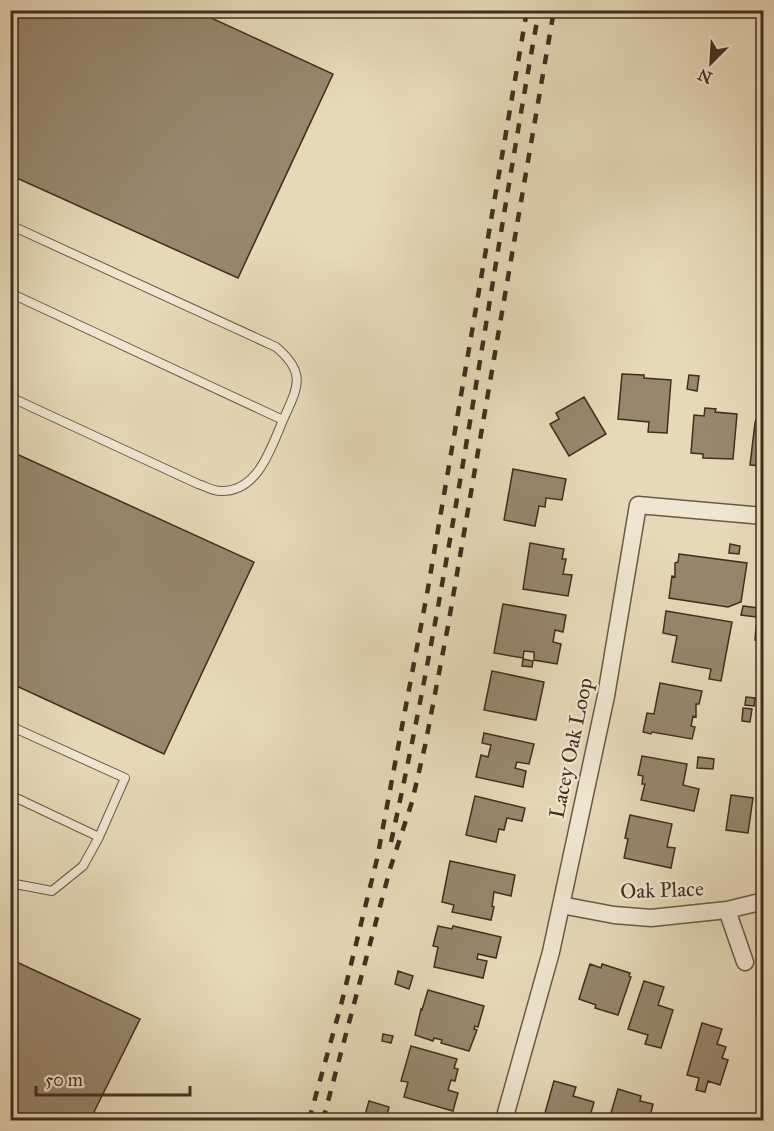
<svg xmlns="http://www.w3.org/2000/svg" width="774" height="1131" font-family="'IM FELL Great Primer',serif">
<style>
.building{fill:#97876e;stroke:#412e1e;stroke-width:1.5}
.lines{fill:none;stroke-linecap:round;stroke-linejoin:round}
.service-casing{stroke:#6a5944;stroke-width:10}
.minor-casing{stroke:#6a5944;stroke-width:19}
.service{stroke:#efe6d1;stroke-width:8}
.minor{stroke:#efe6d1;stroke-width:16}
.rail{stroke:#412e1e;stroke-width:4.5;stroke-dasharray:10 10;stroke-linecap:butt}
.labels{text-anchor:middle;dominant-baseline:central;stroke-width:5;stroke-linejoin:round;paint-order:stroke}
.street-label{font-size:21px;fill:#412e1e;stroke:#efe6d1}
</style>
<rect width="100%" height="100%" fill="#e6d9b8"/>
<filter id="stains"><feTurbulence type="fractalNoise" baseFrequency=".00333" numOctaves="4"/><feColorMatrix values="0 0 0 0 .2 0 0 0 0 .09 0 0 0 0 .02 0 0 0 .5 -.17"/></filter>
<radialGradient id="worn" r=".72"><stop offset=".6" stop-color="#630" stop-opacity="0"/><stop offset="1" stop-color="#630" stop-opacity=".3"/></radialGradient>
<!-- building -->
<path class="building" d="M10,10H194L333,74L238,278L10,175Z
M622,374L644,375V378L671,380L667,433L648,432L649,422L618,419Z
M689,375L699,376L697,391L687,389Z
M584,397L606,434L569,456L550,424L559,419L556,413Z
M705,408L716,409L715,412L737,414L733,459L703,458V454L691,453L694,415L704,416Z
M758,414H764V466L750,465L755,423Z
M10,451L254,562L164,754L10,683Z
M513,469L566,479L562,500L546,498L545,507L539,506L535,526L504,520Z
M530,543L564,549L562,559H566L563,574L572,575L568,596L523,589Z
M730,544L740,546L739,554L729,553Z
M679,554L747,563L741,602L728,607L669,598L672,576L675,577V563L678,562Z
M503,604L566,615L563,632L555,630L553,642L561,644L557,664L534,660V652L524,651L523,658L494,653Z
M743,606L758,608L756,617L741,615Z
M666,611L732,622L721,681L709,679L711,669L672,662L677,636L663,633Z
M756,627L764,628V641L755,640Z
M523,659L533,661L532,667L522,666Z
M492,671L544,682L536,720L484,710Z
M660,683L702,691L699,704H696V717L693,716L691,726L695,727L692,739L652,732L651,734L643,732L647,713L654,714Z
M746,697L755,698L754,706L745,705Z
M743,708L752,709L750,722L742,721Z
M484,733L534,744L529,764L517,762L515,768L526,771L523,787L476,777L481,755L488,757L491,745L482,743Z
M642,756L687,764L683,785L699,789L694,811L641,800L645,784H642L643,776L638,775Z
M698,757L714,759L713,769L697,768Z
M731,795L753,798L748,833L726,830Z
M475,796L525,808L522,821L507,818L504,830L499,829L496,842L466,835Z
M630,815L672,824L667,847L675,848L671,868L624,858L628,839L625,838Z
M450,861L515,875L511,896L494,892L492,906L494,907L491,920L452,912L454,905L442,902Z
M438,926L452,929L453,926L501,937L496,958L478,954L477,959L487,961L483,978L434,967L438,947L433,946Z
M10,959L140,1019L90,1120H10Z
M590,964L601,968L602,964L630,973L629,976L631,977L618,1015L595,1008L596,1005L579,999Z
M398,971L413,976L409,989L395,984Z
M644,981L664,987L658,1005L673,1010L661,1048L645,1044L648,1035L628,1029Z
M428,990L484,1006L478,1027L475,1026L474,1029L477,1030L469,1051L441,1043L442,1040L434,1038L433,1041L415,1035L421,1009L422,1010Z
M702,1023L722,1029L717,1044L726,1047L722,1058L728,1060L720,1085L708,1081L705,1092L696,1090L699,1078L687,1075Z
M383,1034L393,1036L391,1043L382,1041Z
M411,1046L457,1059L454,1068L458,1069L455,1081L451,1080L448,1090L458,1093L453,1111L404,1097L408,1082L401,1081Z
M554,1081L576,1087L573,1096L594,1102L589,1120H543Z
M618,1089L641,1096L640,1101L653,1104L650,1117H652L651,1120H609Z
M369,1101L389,1107L386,1120L365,1115Z"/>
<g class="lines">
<!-- service casing -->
<g class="service-casing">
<path id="service" d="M10,225L276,347C307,373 298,387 283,420
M10,293L283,420C271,448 258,492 221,491C213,491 205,486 198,484L10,397
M10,726L125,778L99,837
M10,795L99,837L83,866L52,891L10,883"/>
</g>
<!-- minor casing -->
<g class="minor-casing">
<path id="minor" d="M561,905L614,915L651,918L727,910L764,901
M727,910L745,962
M504,1120L551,952L606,696L638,505L764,516"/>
</g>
<!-- service -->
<use href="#service" class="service"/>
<!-- minor -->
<use href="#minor" class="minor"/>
<!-- rail -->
<path class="rail" d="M391,842C452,567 489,287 539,10
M309,1120L341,1005L377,859L427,594L527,10
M323,1120L390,869L412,802L425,746L448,626L554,10"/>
</g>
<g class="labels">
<!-- street labels -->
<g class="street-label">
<text transform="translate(571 748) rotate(-78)">Lacey Oak Loop</text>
<text transform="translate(662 890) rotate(-2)">Oak Place</text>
</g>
</g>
<!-- margin -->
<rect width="774" height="1131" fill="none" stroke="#e6d9b8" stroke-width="36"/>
<rect x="12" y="12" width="750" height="1107" fill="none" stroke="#412e1e" stroke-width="3"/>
<rect x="18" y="18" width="738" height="1095" fill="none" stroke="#412e1e" stroke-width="1.5"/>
<!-- north arrow -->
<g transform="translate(711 63) rotate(204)" stroke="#efe6d1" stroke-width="4.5" paint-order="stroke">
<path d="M0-4.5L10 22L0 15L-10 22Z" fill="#412e1e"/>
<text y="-9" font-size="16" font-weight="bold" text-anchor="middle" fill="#412e1e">N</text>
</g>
<!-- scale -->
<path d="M36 1086v9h154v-9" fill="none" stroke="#412e1e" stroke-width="3"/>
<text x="45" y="1086" font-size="18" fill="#412e1e" stroke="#efe6d1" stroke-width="4.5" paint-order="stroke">50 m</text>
<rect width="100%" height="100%" filter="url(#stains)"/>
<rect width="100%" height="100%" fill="url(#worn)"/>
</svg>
